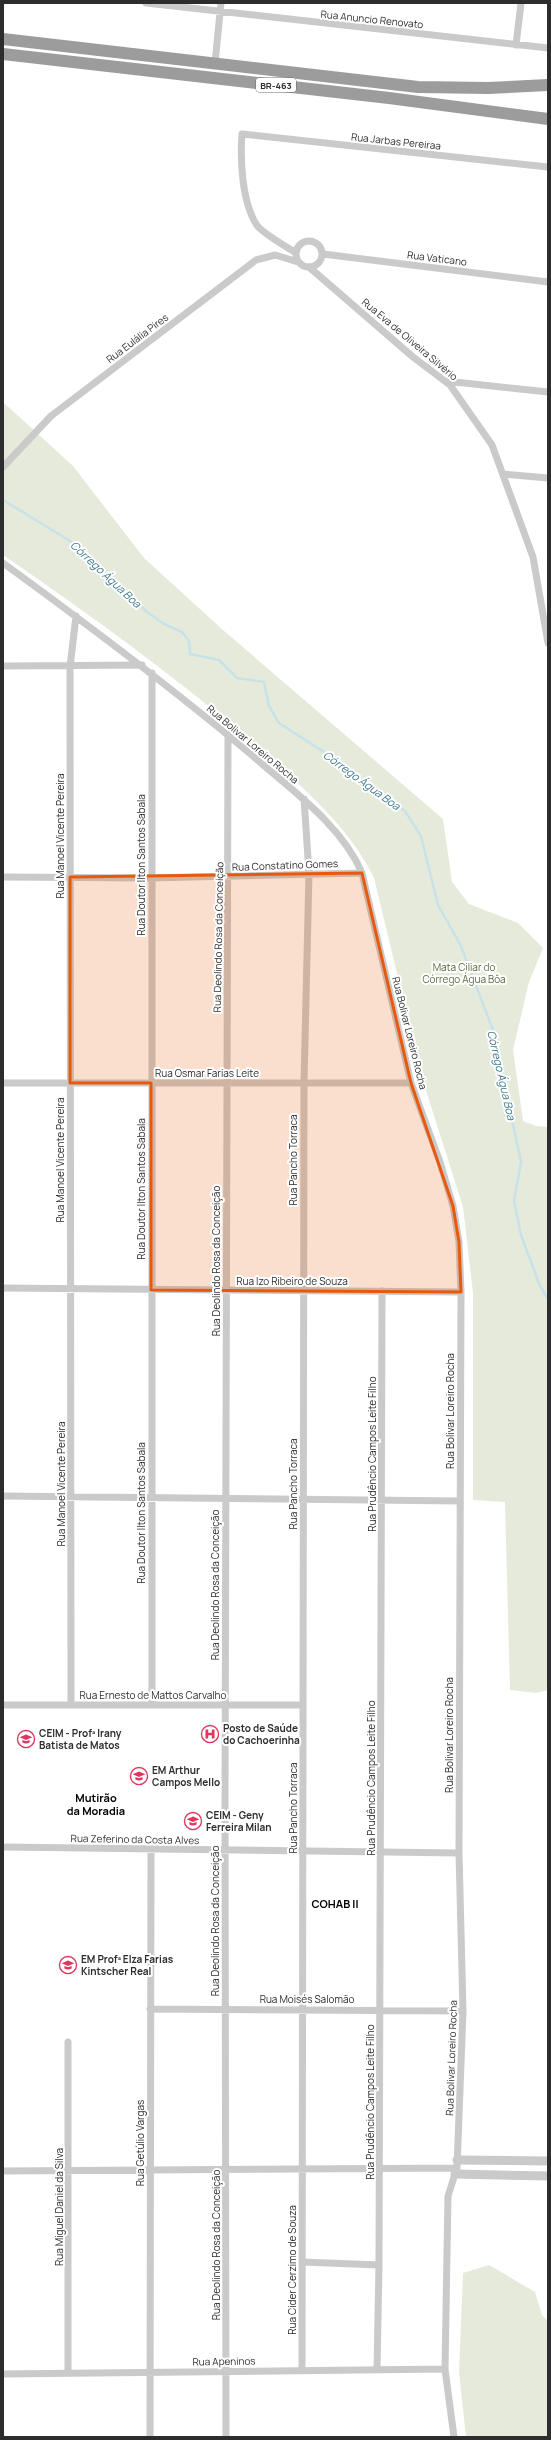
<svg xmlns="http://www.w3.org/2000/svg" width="551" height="2440" font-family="Manrope,sans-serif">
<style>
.green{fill:#e6eadb}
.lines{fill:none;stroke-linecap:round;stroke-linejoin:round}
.stream{stroke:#c8e2ea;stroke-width:2.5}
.minor{stroke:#cacaca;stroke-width:7}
.tertiary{stroke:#cacaca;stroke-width:9}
.trunk{stroke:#9c9c9c;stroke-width:12}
.marked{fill:#e8590c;fill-opacity:0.2;stroke:#e8590c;stroke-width:3;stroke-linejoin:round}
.labels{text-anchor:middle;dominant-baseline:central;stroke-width:4;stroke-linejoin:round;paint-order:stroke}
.shield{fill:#fff;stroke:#6c6c6c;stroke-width:1}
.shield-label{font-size:9px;font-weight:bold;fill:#2d2d2d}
.street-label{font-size:10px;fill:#2d2d2d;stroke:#fff}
.park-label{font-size:10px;fill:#57673d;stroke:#fff}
.poi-label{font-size:10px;font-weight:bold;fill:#2d2d2d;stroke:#fff;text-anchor:start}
.water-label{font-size:11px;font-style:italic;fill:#3f7a8c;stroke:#fff}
.neighbourhood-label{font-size:11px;font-weight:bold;fill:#000;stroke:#fff}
</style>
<rect width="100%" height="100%" fill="#fff"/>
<!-- green -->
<path class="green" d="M3,402L73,466L144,558L223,630L443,819L452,882L469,904L518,923L543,948L529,982L513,1050L523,1121L536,1126L548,1127V1690L536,1693L510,1690L505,1502L473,1500V1293L463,1207L423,1081L374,878C348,825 304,789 261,750C179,679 92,616 3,555Z
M489,2265L535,2292L542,2315L548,2321V2437H466L459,2372L463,2273Z"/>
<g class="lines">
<!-- stream -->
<path class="stream" d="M3,500L70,541L147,612L164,624L182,632L189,641L190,654L219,660L237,678L264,682L269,706L279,723L338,761L405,811L421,836L438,905L460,944L493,1030L521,1162L514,1201L521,1235L540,1286L548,1299"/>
<!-- minor -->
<path class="minor" d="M146,3L548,48
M516,45L521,3
M215,63L221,3
M296 254a13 13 0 1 1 26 0a13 13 0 1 1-26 0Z
M296,253C286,246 261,233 256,224C242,201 240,160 242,134L548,167
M323,254L548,282
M309,267L413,357L450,385L492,445L533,557L548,643
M446,381L548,392
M3,467L51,416L256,260L275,255L298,262
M503,474L548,478
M3,563C91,627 178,692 261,763C297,794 343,828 362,873L411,1083L440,1162L453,1206L459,1242L461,1292L459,1853L463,2011L457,2168L448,2196L445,2369L454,2437
M3,666L142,665
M3,877L150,878L362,873
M3,1083H411
M3,1288L461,1292
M3,1496L460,1501
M3,1705H303
M71,1705L70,667L76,616
M152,1705V673
M3,1847L459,1853
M150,2009L463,2011
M3,2171L457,2168
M302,2262L379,2265
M377,2369L379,2265L382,1291
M302,2370L304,1083L309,873L304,799
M68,2372V2042
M3,2374L445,2369
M226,2436L225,1801L228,734
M150,2437L151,1849"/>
<!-- tertiary -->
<path class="tertiary" d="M457,2160L548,2161
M455,2174L548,2176"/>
<!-- trunk -->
<path class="trunk" d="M3,39L418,87L488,88L548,85
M3,54L389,98L548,119"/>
</g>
<!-- marked area -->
<path class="marked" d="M362,873L411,1083L453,1206L459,1242L461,1292L151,1290V1083H70V877Z"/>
<!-- icons -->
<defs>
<g id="hospital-ring" transform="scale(0.9)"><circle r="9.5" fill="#fff" stroke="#de365d" stroke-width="1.5"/><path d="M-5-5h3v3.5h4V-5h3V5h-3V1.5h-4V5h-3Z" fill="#de365d"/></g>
<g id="school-ring" transform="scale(0.9)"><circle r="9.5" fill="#fff" stroke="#de365d" stroke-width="1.5"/><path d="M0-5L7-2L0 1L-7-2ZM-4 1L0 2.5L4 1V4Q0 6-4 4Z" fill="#de365d"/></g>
</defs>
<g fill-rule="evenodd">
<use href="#hospital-ring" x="210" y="1734"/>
<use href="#school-ring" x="26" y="1739"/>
<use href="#school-ring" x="139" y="1776"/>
<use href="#school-ring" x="193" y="1821"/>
<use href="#school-ring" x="68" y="1965"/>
</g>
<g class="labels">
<!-- shield labels -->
<rect class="shield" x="256" y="78" width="40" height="14" rx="3"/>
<g class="shield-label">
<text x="276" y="85">BR-463</text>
</g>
<!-- street labels -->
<g class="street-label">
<text transform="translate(372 19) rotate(6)">Rua Anuncio Renovato</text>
<text transform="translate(396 141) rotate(6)">Rua Jarbas Pereiraa</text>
<text transform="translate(437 258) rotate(7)">Rua Vaticano</text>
<text transform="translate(137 338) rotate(-37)">Rua Eulália Pires</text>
<text transform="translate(410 339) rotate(40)">Rua Eva de Oliveira Silvério</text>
<text transform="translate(253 744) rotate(40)">Rua Bolivar Loreiro Rocha</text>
<text transform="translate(60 836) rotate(-90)">Rua Manoel Vicente Pereira</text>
<text transform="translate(141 865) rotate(-90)">Rua Doutor Ilton Santos Sabala</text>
<text transform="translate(285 865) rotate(-2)">Rua Constatino Gomes</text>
<text transform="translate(218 937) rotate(-89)">Rua Deolindo Rosa da Conceição</text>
<text transform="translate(410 1033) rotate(76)">Rua Bolivar Loreiro Rocha</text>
<text x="207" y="1073">Rua Osmar Farias Leite</text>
<text transform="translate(60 1160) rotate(-90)">Rua Manoel Vicente Pereira</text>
<text transform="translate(293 1160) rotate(-90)">Rua Pancho Torraca</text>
<text transform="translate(141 1189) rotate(-90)">Rua Doutor Ilton Santos Sabala</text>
<text transform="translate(216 1261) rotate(-90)">Rua Deolindo Rosa da Conceição</text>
<text x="292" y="1281">Rua Izo Ribeiro de Souza</text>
<text transform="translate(450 1411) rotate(-90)">Rua Bolivar Loreiro Rocha</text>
<text transform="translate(372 1454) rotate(-90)">Rua Prudêncio Campos Leite Filho</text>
<text transform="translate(61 1484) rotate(-90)">Rua Manoel Vicente Pereira</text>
<text transform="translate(293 1484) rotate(-90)">Rua Pancho Torraca</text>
<text transform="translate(141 1513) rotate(-90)">Rua Doutor Ilton Santos Sabala</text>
<text transform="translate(215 1585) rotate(-90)">Rua Deolindo Rosa da Conceição</text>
<text x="153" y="1695">Rua Ernesto de Mattos Carvalho</text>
<text transform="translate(449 1735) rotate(-90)">Rua Bolivar Loreiro Rocha</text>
<text transform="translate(371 1778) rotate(-90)">Rua Prudêncio Campos Leite Filho</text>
<text transform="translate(293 1808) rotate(-90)">Rua Pancho Torraca</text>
<text transform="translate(135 1839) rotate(1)">Rua Zeferino da Costa Alves</text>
<text transform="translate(215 1921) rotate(-90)">Rua Deolindo Rosa da Conceição</text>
<text x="307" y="1999">Rua Moisés Salomão</text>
<text transform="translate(451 2058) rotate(-88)">Rua Bolivar Loreiro Rocha</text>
<text transform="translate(370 2102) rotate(-90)">Rua Prudêncio Campos Leite Filho</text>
<text transform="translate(140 2143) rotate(-90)">Rua Getúlio Vargas</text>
<text transform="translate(59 2207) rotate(-90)">Rua Miguel Daniel da Silva</text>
<text transform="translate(216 2245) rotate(-90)">Rua Deolindo Rosa da Conceição</text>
<text transform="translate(292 2270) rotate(-90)">Rua Cider Cerzimo de Souza</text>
<text transform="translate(224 2361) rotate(-1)">Rua Apeninos</text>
</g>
<!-- park labels -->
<g class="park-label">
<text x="464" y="967">Mata Ciliar do<tspan x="464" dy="12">Córrego Água Bôa</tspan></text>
</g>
<!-- poi labels -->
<g class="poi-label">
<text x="223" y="1728">Posto de Saúde<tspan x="223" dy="12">do Cachoerinha</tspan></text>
<text x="39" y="1733">CEIM - Profª Irany<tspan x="39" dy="12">Batista de Matos</tspan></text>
<text x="152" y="1770">EM Arthur<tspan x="152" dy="12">Campos Mello</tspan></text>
<text x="206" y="1815">CEIM - Geny<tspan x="206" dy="12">Ferreira Milan</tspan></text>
<text x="81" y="1959">EM Profª Elza Farias<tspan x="81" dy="12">Kintscher Real</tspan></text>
</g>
<!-- water labels -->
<g class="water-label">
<text transform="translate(106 574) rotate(43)">Córrego Água Boa</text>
<text transform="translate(362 780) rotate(36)">Córrego Água Boa</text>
<text transform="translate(502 1075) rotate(77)">Córrego Água Boa</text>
</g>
<!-- neighbourhood labels -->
<g class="neighbourhood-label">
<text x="96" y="1797">Mutirão<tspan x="96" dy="13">da Moradia</tspan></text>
<text x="335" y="1903">COHAB II</text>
</g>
</g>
<!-- border -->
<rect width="551" height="2440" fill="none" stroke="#2d2d2d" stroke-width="8"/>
</svg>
